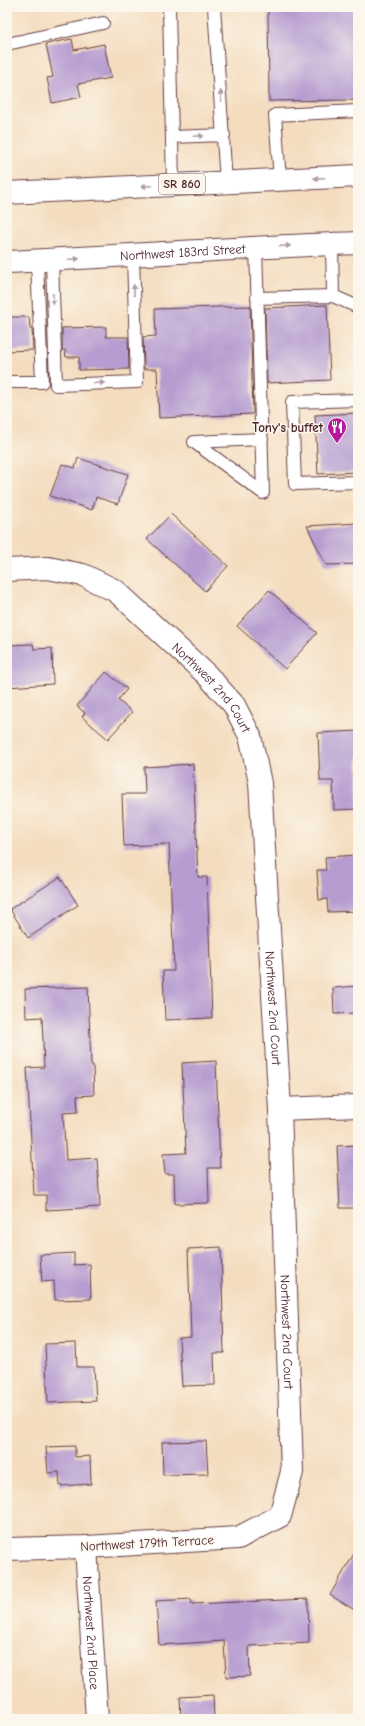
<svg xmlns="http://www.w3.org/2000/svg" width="365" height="1726" font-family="'Comic Neue',sans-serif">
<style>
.building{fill:#b69cd0}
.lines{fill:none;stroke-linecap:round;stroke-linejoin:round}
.lane-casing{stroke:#643c41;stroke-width:14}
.street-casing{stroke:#643c41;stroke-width:24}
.primary-casing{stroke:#643c41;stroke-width:24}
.lane{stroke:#fff;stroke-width:12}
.street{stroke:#fff;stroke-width:22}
.primary{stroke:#fff;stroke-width:22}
.oneway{fill:#ae9aa0}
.labels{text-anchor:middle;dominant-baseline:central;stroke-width:3;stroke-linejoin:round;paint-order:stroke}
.shield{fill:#fbf7ec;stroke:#7f6065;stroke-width:1}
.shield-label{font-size:12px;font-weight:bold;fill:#4a1f2b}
.street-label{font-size:13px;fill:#4a1f2b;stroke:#fbf7ec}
.poi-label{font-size:13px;font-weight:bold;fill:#4a1f2b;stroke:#fbf7ec;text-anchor:end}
</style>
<rect width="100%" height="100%" fill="#fbf7ec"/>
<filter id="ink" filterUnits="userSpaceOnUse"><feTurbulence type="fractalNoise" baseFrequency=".025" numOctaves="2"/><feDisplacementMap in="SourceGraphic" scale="8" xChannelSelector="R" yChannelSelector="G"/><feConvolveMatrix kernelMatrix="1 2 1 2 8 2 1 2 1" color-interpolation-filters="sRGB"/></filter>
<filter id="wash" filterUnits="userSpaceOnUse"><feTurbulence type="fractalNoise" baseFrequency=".012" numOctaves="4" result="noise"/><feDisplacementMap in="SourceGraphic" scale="16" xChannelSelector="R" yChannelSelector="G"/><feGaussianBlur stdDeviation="0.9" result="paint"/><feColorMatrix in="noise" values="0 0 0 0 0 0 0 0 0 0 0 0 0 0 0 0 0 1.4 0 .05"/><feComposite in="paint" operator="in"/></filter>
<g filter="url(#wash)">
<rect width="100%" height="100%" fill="#f4ddbf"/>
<g id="blocks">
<!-- building -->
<path class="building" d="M268,7H358V100L269,101Z
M72,39L74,50L104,44L111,78L78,84L81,97L52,103L47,78L53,77L46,44Z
M327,305L330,380L267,383L265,308Z
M250,306L253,414L159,418L157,369H144L143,337L156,336L155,309Z
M7,317H29L30,329H32L33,350L7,351Z
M106,327V337H128L129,369L79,370V357H66L65,350H62V328Z
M358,413V472L318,474L315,415Z
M78,458L128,474L118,504L96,497L92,510L50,496L62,464L75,468Z
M171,514L228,566L205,591L147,539Z
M358,523V564L326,565L307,526Z
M269,590L317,633L285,669L237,626Z
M33,644L34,649L52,648L53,684L7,687V645Z
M106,672L127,689L118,700L132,712L108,739L82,717L85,713L77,706Z
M358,731V809L334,810L333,781H320L318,733Z
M193,764L198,877H207L212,1018L165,1020L163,971H174L169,844L124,846L122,794H145L144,767Z
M358,855V911L328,912L327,899L319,900L317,870H326L325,857Z
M60,877L78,905L28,938L10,909Z
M358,986V1013L334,1014L333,988Z
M88,987L91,1065H93L94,1095L77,1096L78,1112L63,1113L66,1160L97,1158L100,1207L46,1210V1195H34L27,1068L44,1067L42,1017L26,1018L25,989Z
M216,1061L220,1168H208L209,1203L175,1204L174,1174H165L163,1154L186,1153L182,1063Z
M358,1145V1208H340L337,1146Z
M221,1247L224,1353H214L215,1385L182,1386L179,1338L191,1337L188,1249Z
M74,1253V1265L90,1264L91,1299L55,1300L54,1281L42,1282L40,1255Z
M76,1343L77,1367H94L96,1401L48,1403L45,1344Z
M206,1441L208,1474L163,1475L162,1442Z
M75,1446V1457L90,1456L91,1484L60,1486L59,1472L48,1473L46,1447Z
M358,1547V1612L330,1595Z
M191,1599L192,1604L308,1599L309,1643L249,1646L250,1676L226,1677L224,1641L159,1645L156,1601Z
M213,1695L214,1719H181L180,1697Z"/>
</g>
</g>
<g filter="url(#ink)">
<use href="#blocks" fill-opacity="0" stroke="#643c41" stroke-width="1"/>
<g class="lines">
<!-- lane casing -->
<g class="lane-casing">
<path id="lane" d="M169,7L173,185
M214,7L226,182
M7,44L103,23
M172,137L224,135
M280,180L275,115L358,111
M332,244L333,296L358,307
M256,247L263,493L194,442L262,439
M52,260L56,385L137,382L133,256
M257,298L333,296
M7,382H42L37,261
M358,400L292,402L295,484L358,482"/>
</g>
<!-- street casing -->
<g class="street-casing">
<g id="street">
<path id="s1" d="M7,570L48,568L83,575L116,591L207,675L234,705L250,736L260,783L280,1109L292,1472L280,1516L238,1538L86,1547L7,1549"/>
<path d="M280,1109L358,1106"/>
<path id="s2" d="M86,1547L97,1719"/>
</g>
</g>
<!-- primary casing -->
<g class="primary-casing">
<g id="primary">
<path d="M7,193L358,176"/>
<path id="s3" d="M7,262C124,256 241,247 358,243"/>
</g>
</g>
<!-- lane -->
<use href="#lane" class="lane"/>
<!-- street -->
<use href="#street" class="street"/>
<!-- primary -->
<use href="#primary" class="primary"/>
</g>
<!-- one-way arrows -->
<defs><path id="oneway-solid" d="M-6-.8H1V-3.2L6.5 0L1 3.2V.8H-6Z"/></defs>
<g class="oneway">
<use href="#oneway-solid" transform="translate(221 96) rotate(-94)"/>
<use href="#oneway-solid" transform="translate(198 136) rotate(-3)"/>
<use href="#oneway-solid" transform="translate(319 178) rotate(177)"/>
<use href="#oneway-solid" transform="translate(147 186) rotate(177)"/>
<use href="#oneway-solid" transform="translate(285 246) rotate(-2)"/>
<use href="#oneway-solid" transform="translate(74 259) rotate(-3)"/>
<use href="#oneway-solid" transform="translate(134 290) rotate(-92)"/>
<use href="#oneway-solid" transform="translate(53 299) rotate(89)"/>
<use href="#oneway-solid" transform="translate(99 383) rotate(-2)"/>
</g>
</g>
<!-- icons -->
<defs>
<g id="restaurant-pin" transform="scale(1)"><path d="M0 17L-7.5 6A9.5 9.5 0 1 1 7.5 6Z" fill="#b5179e" stroke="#fbf7ec"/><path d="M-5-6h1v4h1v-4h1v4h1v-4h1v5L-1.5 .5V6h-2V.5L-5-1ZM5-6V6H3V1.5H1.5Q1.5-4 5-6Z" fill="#fff"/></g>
</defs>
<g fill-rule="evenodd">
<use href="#restaurant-pin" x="337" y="427"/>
</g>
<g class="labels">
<!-- shield labels -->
<rect class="shield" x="159" y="174" width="46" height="20" rx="3"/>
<g class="shield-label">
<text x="182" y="184">SR 860</text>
</g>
<!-- street labels -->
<g class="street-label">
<text stroke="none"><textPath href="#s3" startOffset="176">Northwest 183rd Street</textPath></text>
<text stroke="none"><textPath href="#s1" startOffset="250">Northwest 2nd Court</textPath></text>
<text stroke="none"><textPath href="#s1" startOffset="586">Northwest 2nd Court</textPath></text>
<text stroke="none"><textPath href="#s1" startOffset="910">Northwest 2nd Court</textPath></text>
<text transform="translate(147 1543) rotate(-3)">Northwest 179th Terrace</text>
<text stroke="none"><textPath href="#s2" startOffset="86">Northwest 2nd Place</textPath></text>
</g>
<!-- poi labels -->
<g class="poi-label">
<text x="323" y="427">Tony's buffet</text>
</g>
</g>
<!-- margin -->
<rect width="365" height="1726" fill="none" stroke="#fbf7ec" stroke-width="24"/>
</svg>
